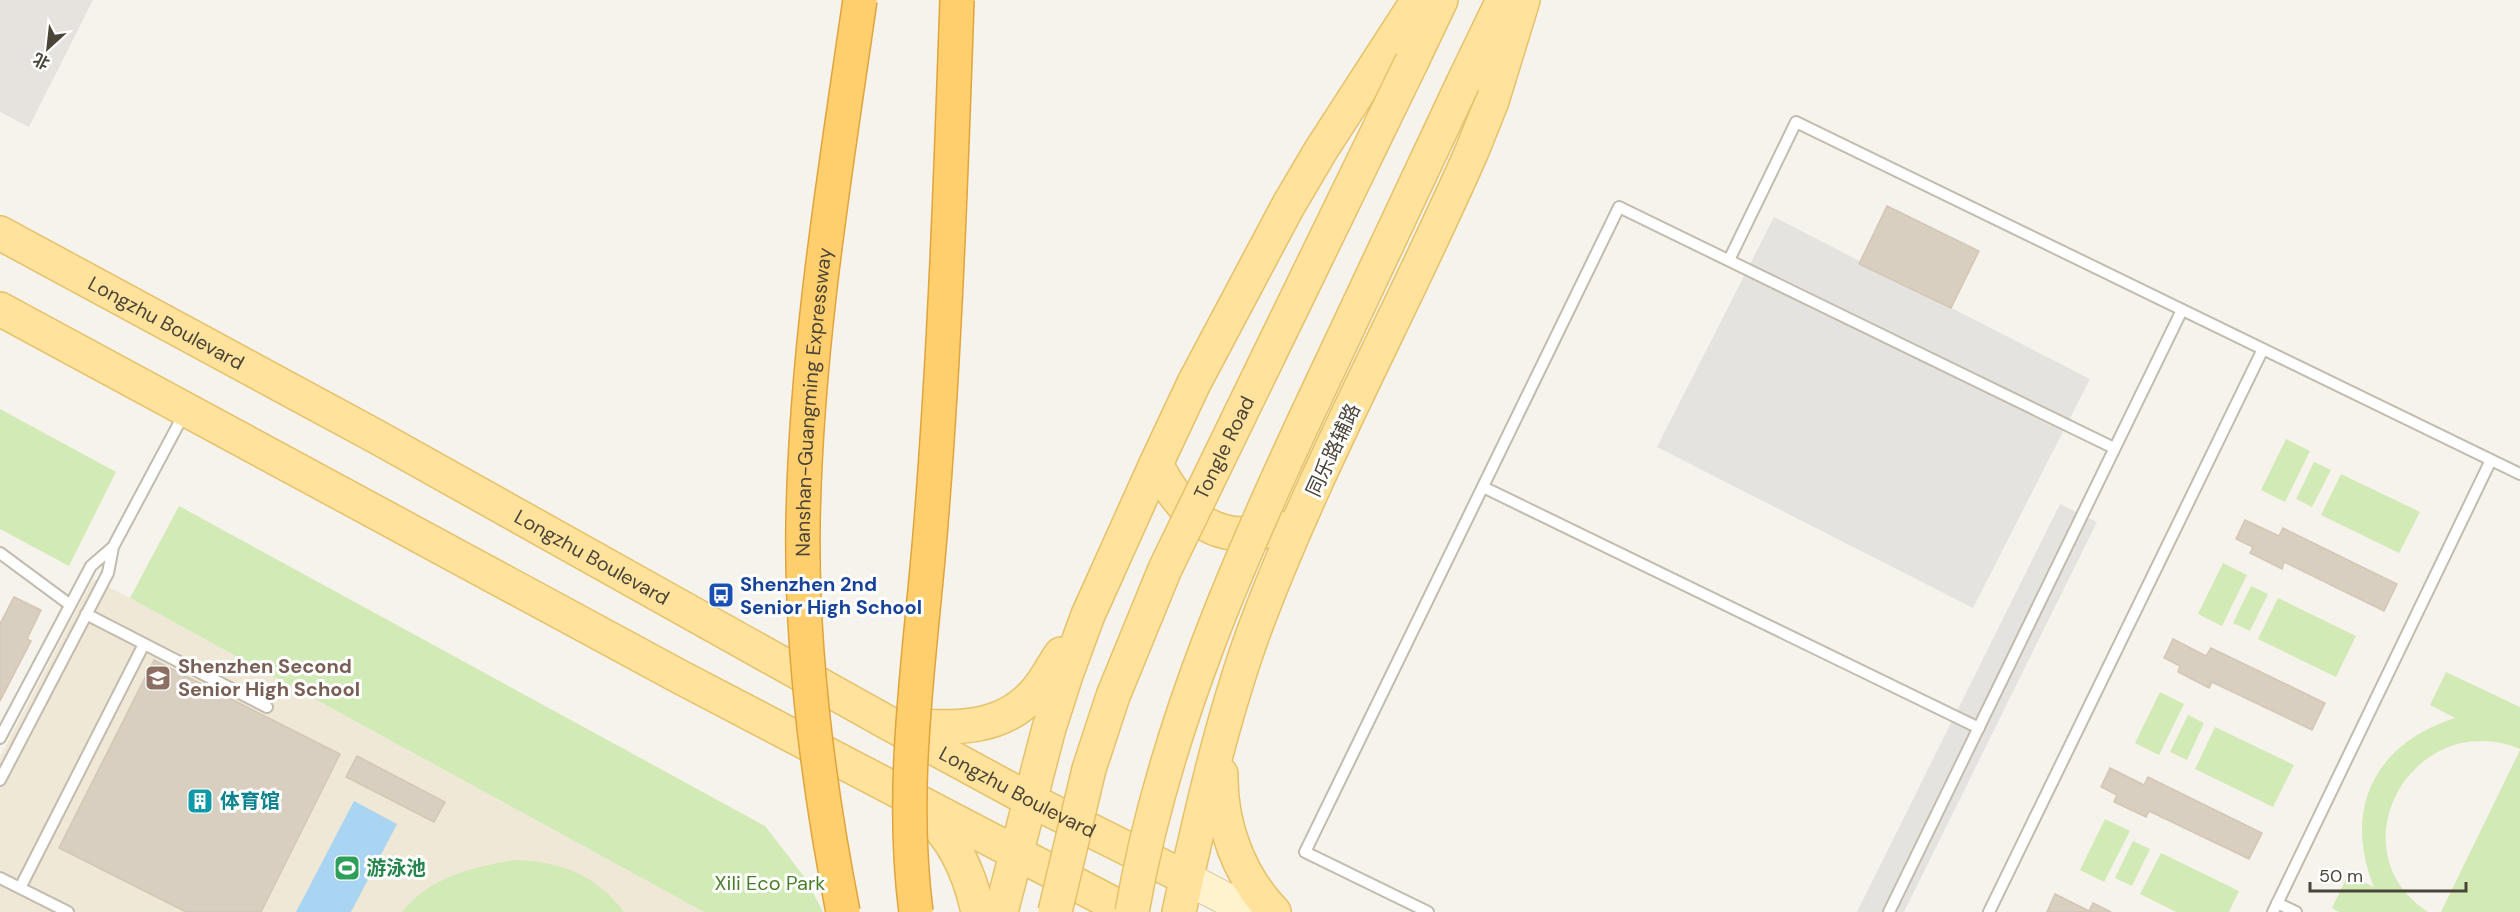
<svg xmlns="http://www.w3.org/2000/svg" width="2520" height="912" font-family="'DM Sans','Noto Sans SC',sans-serif">
<style>
.industrial{fill:#e6e2dd}
.education{fill:#efe8d6}
.green{fill:#d2eab5}
.parking{fill:#e5e3e0}
.water{fill:#a9d4f2}
.building{fill:#d8cfc1;stroke:#d3c7b4;stroke-width:1.5}
.lines{fill:none;stroke-linecap:round;stroke-linejoin:round}
.lane-casing{stroke:#c2bbae;stroke-width:14}
.secondary-casing{stroke:#d6c79b;stroke-width:34}
.primary-casing{stroke:#e6c16a;stroke-width:36}
.lane{stroke:#fff;stroke-width:10}
.secondary{stroke:#fff3cd;stroke-width:32}
.primary{stroke:#ffe39c;stroke-width:33}
.primary-bridge-casing{stroke:#e6c16a;stroke-width:36;stroke-linecap:butt}
.highway-bridge-casing{stroke:#e0a43c;stroke-width:36;stroke-linecap:butt}
.primary-bridge{stroke:#ffe39c;stroke-width:33}
.highway-bridge{stroke:#ffcf6e;stroke-width:33}
.labels{text-anchor:middle;dominant-baseline:central;stroke-width:6;stroke-linejoin:round;paint-order:stroke}
.street-label{font-size:20px;fill:#4b4439;stroke:#fff}
.transit-label{font-size:20px;font-weight:bold;fill:#164399;stroke:#fff;text-anchor:start}
.education-label{font-size:20px;font-weight:bold;fill:#785e54;stroke:#fff;text-anchor:start}
.culture-label{font-size:20px;font-weight:bold;fill:#0d838f;stroke:#fff;text-anchor:start}
.leisure-label{font-size:20px;font-weight:bold;fill:#27864d;stroke:#fff;text-anchor:start}
.park-label{font-size:20px;fill:#4a7f2a;stroke:#fff}
</style>
<rect width="100%" height="100%" fill="#f6f3ec"/>
<!-- industrial -->
<path class="industrial" d="M0,0H93L29,127L0,112Z"/>
<!-- education -->
<path class="education" d="M93,579L130,598L704,912H0V757Z"/>
<!-- green -->
<path class="green" d="M0,409L116,472L69,566L0,529Z
M2286,439L2310,451L2285,502L2261,490Z
M2314,462L2331,470L2312,507L2296,499Z
M2341,474L2420,512L2399,553L2321,515Z
M179,506L765,826L806,879L823,912H704L130,598Z
M2223,563L2247,575L2222,626L2198,614Z
M2251,586L2268,594L2250,631L2233,623Z
M2278,598L2356,636L2336,677L2258,639Z
M2446,672L2520,707V749C2413,706 2333,850 2428,912H2339L2332,908L2348,875L2374,887C2342,808 2376,743 2455,718L2430,705Z
M2160,692L2184,704L2159,755L2135,743Z
M2188,715L2204,723L2187,760L2170,752Z
M2215,727L2294,765L2273,807L2195,769Z
M2520,750V912H2441Z
M2105,819L2130,831L2104,882L2080,870Z
M2133,841L2150,849L2132,886L2115,878Z
M2161,853L2239,891L2229,912H2176L2140,894Z
M515,860C559,861 597,875 624,912H402C430,877 473,867 515,860Z"/>
<!-- parking -->
<path class="parking" d="M1774,217L2090,379L1973,608L1657,447Z
M2060,504L2097,522L1904,912H1857Z"/>
<!-- water -->
<path class="water" d="M354,801L397,824L351,912H296Z"/>
<!-- building -->
<path class="building" d="M1887,206L1979,251L1951,308L1859,264Z
M2245,520L2279,536L2283,528L2397,584L2384,611L2284,562L2282,569L2250,553L2253,547L2236,539Z
M14,597L41,610L27,639L31,641L0,701V624Z
M2173,639L2206,656L2211,648L2325,703L2312,730L2212,682L2209,688L2178,672L2180,666L2164,658Z
M154,660L340,754L261,912H186L59,848Z
M357,756L445,802L434,822L346,777Z
M2110,768L2144,785L2148,777L2262,833L2249,859L2149,811L2146,817L2114,802L2117,795L2101,787Z
M2055,894L2089,911L2093,903L2111,912H2047Z"/>
<g class="lines">
<!-- lane casing -->
<g class="lane-casing">
<path id="lane" d="M1729,260L1796,122L2520,474
M1483,487L1979,728
M113,547L185,412
M0,553L69,604
M86,614L267,707
M0,738L91,566L113,547L108,573L0,780
M0,878L68,912
M20,888L144,644
M2277,903L2296,912
M1428,912L1305,852L1619,207L2114,448
M1889,912L2182,310
M1989,912L2263,349
M2273,912L2491,460"/>
</g>
<!-- secondary casing -->
<g class="secondary-casing">
<path id="secondary" d="M1186,878L1251,912"/>
</g>
<!-- primary casing -->
<g class="primary-casing">
<g id="primary">
<path d="M1412,61L1441,0"/>
<path d="M1463,83L1503,0"/>
<path id="s1" d="M0,233L377,437L890,724L1032,801L1186,878"/>
<path d="M0,309L682,678L1129,912"/>
<path d="M1156,464C1183,516 1216,548 1278,528"/>
<path d="M901,725C951,728 1003,733 1038,689C1047,678 1053,665 1061,654"/>
<path d="M1221,774C1220,824 1239,876 1274,912"/>
<path d="M926,814C955,839 970,875 978,912"/>
<path d="M1001,912L1049,728L1067,672L1088,615L1156,464L1194,383L1288,206L1321,150L1418,0"/>
<path d="M1179,912C1200,818 1221,722 1254,631C1315,467 1402,311 1472,151L1492,101L1523,0"/>
</g>
</g>
<!-- lane -->
<use href="#lane" class="lane"/>
<!-- secondary -->
<use href="#secondary" class="secondary"/>
<!-- primary -->
<use href="#primary" class="primary"/>
<!-- primary-bridge casing -->
<g class="primary-bridge-casing">
<g id="primary-bridge">
<path id="s2" d="M1055,912L1089,769L1113,696L1165,569L1412,61"/>
<path d="M1132,912C1164,727 1242,552 1322,383C1369,283 1416,183 1463,83"/>
</g>
</g>
<!-- highway-bridge casing -->
<g class="highway-bridge-casing">
<g id="highway-bridge">
<path id="s3" d="M843,912C818,784 801,653 803,523C806,347 835,173 860,0"/>
<path d="M916,912C899,781 921,653 931,523C945,349 951,174 957,0"/>
</g>
</g>
<!-- primary-bridge -->
<use href="#primary-bridge" class="primary-bridge"/>
<!-- highway-bridge -->
<use href="#highway-bridge" class="highway-bridge"/>
</g>
<!-- icons -->
<defs>
<g id="bus-square" transform="scale(1.35)"><rect x="-9" y="-9" width="18" height="18" rx="4" fill="#1a4fb4" stroke="#fff"/><path d="M-5-6H5V4H4V6H2V4H-2V6H-4V4H-5ZM-3.5-4V0h7V-4ZM-3.5 1.2v1.5H-2V1.2ZM2 1.2v1.5H3.5V1.2Z" fill="#fff"/></g>
<g id="school-square" transform="scale(1.35)"><rect x="-9" y="-9" width="18" height="18" rx="4" fill="#8d6e63" stroke="#fff"/><path d="M0-5L7-2L0 1L-7-2ZM-4 1L0 2.5L4 1V4Q0 6-4 4Z" fill="#fff"/></g>
<g id="building-square" transform="scale(1.35)"><rect x="-9" y="-9" width="18" height="18" rx="4" fill="#0f9aa8" stroke="#fff"/><path d="M-4-6H4V6H1V3H-1V6H-4ZM-2.5-4.3h1.7v1.8h-1.7ZM.8-4.3h1.7v1.8H.8ZM-2.5-1h1.7V.8h-1.7ZM.8-1h1.7V.8H.8Z" fill="#fff"/></g>
<g id="stadium-square" transform="scale(1.35)"><rect x="-9" y="-9" width="18" height="18" rx="4" fill="#2e9e5b" stroke="#fff"/><path d="M0-5a6.5 5 0 1 0 0 10a6.5 5 0 1 0 0-10ZM-3.5-1.8h7v3.6h-7Z" fill="#fff"/></g>
</defs>
<g fill-rule="evenodd">
<use href="#bus-square" x="721" y="595"/>
<use href="#school-square" x="158" y="678"/>
<use href="#building-square" x="200" y="801"/>
<use href="#stadium-square" x="347" y="868"/>
</g>
<g class="labels">
<!-- street labels -->
<g class="street-label">
<text stroke="none"><textPath href="#s1" startOffset="189">Longzhu Boulevard</textPath></text>
<text stroke="none"><textPath href="#s3" startOffset="513">Nanshan-Guangming Expressway</textPath></text>
<text stroke="none"><textPath href="#s2" startOffset="496">Tongle Road</textPath></text>
<text transform="translate(1333 450) rotate(-65)">同乐路辅路</text>
<text stroke="none"><textPath href="#s1" startOffset="675">Longzhu Boulevard</textPath></text>
<text stroke="none"><textPath href="#s1" startOffset="1161">Longzhu Boulevard</textPath></text>
</g>
<!-- transit labels -->
<g class="transit-label">
<text x="740" y="584">Shenzhen 2nd<tspan x="740" dy="23">Senior High School</tspan></text>
</g>
<!-- education labels -->
<g class="education-label">
<text x="178" y="666">Shenzhen Second<tspan x="178" dy="23">Senior High School</tspan></text>
</g>
<!-- culture labels -->
<g class="culture-label">
<text x="220" y="801">体育馆</text>
</g>
<!-- leisure labels -->
<g class="leisure-label">
<text x="366" y="868">游泳池</text>
</g>
<!-- park labels -->
<g class="park-label">
<text x="770" y="883">Xili Eco Park</text>
</g>
</g>
<!-- north arrow -->
<g transform="translate(48 48) rotate(207)" stroke="#ffffff" stroke-width="4.5" paint-order="stroke">
<path d="M0-4.5L10 22L0 15L-10 22Z" fill="#4b4439"/>
<text y="-9" font-size="16" font-weight="bold" text-anchor="middle" fill="#4b4439">北</text>
</g>
<!-- scale -->
<path d="M2310 882v9h156v-9" fill="none" stroke="#4b4439" stroke-width="3"/>
<text x="2319" y="882" font-size="18" fill="#4b4439" stroke="#ffffff" stroke-width="4.5" paint-order="stroke">50 m</text>
</svg>
